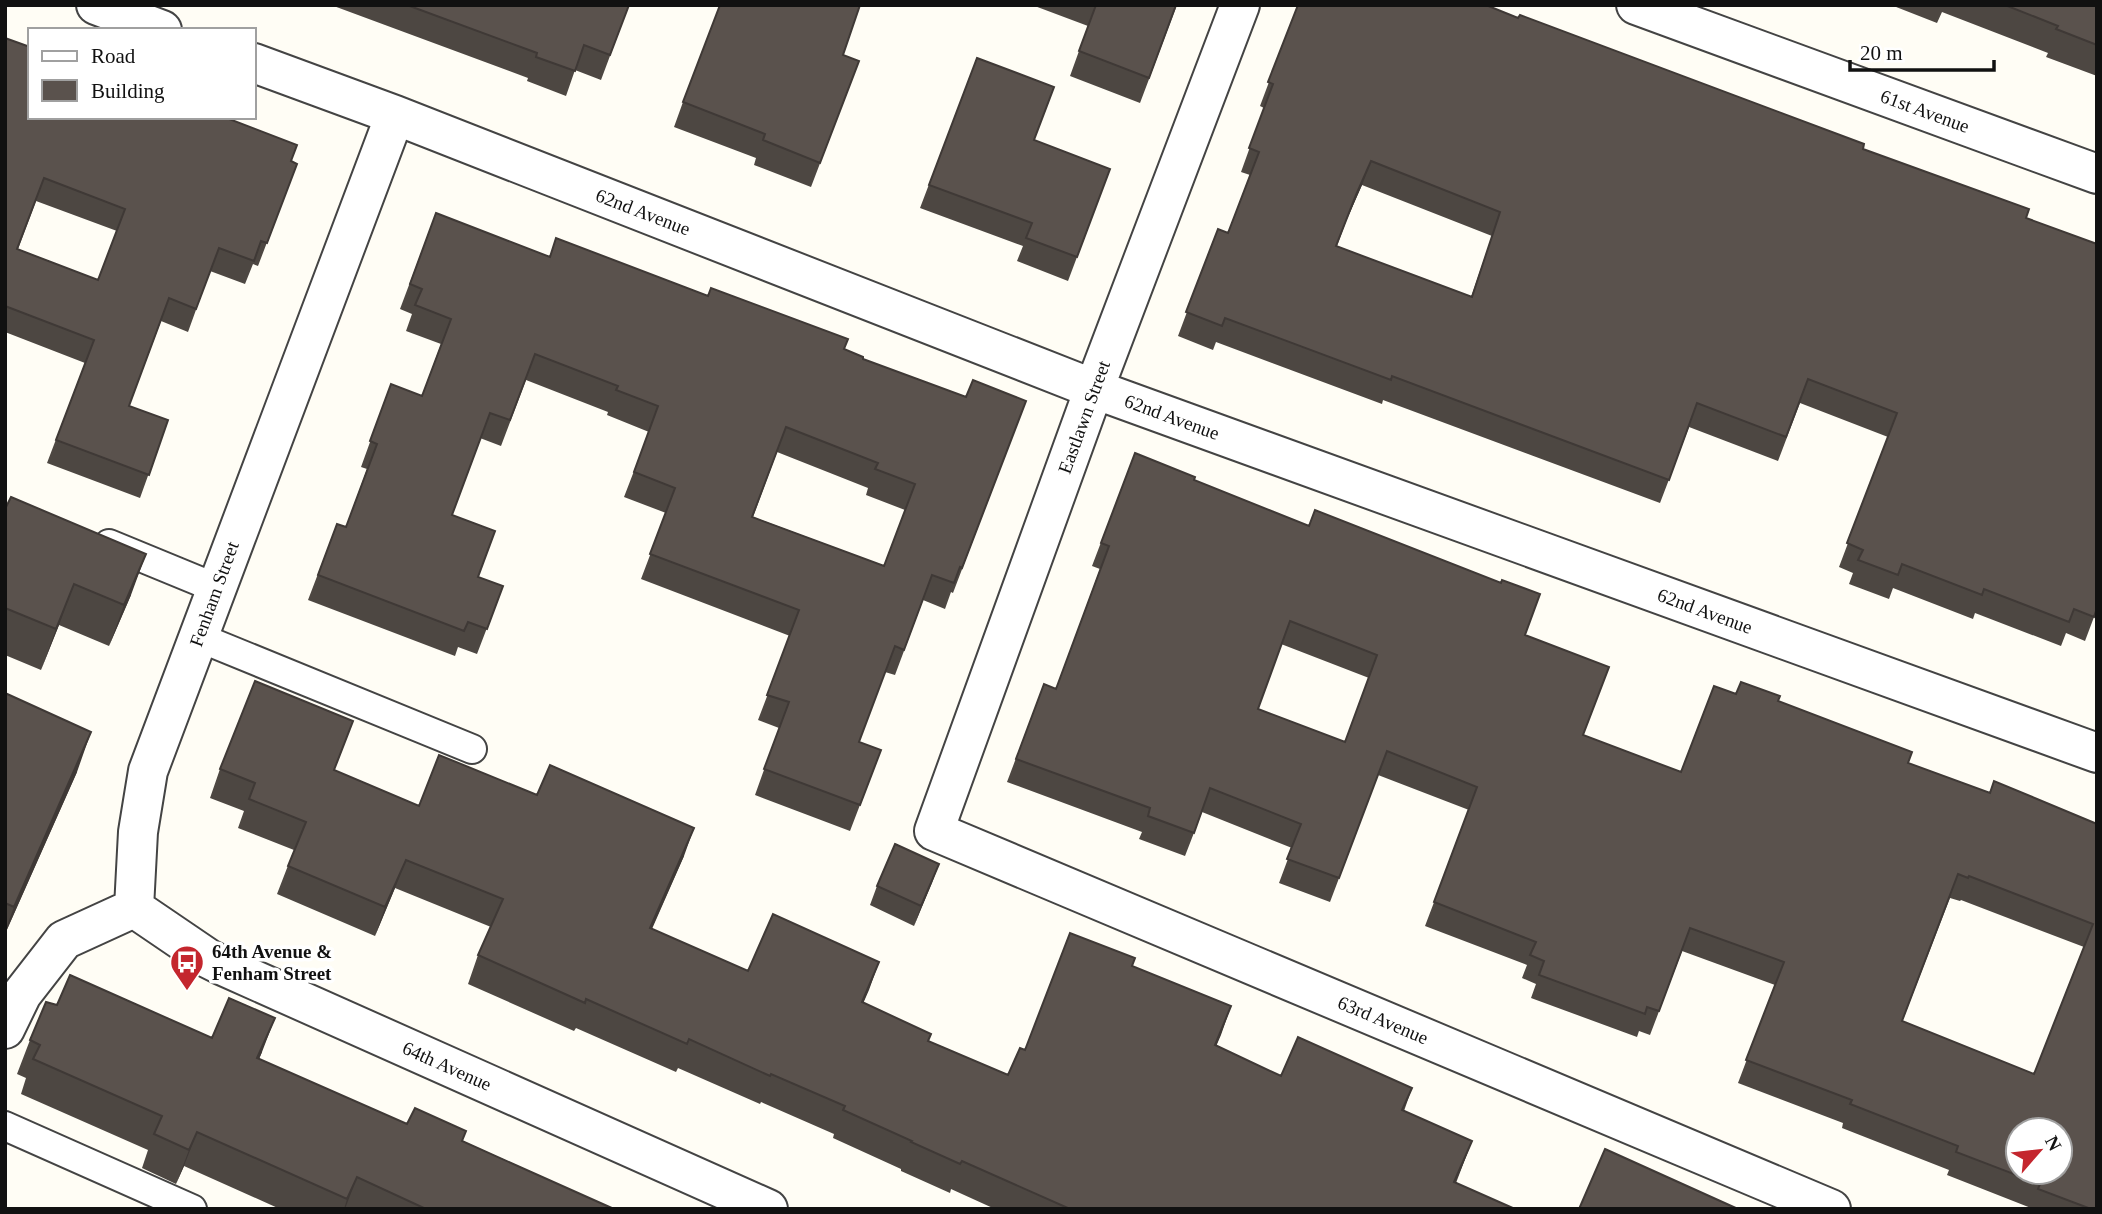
<svg xmlns="http://www.w3.org/2000/svg" width="2102" height="1214" font-family="Georgia,serif">
<style>
.lines{fill:none;stroke-linecap:round;stroke-linejoin:round}
.lane-casing{stroke:#444;stroke-width:32}
.street-casing{stroke:#444;stroke-width:42}
.lane{stroke:#fff;stroke-width:28}
.street{stroke:#fff;stroke-width:38}
.wall{fill:#4d4742;fill-rule:evenodd}
.shaded-wall{fill:#3f3936}
.building{fill:#5a524d;stroke:#3f3936;stroke-width:2;fill-rule:evenodd}
.labels{text-anchor:middle;dominant-baseline:central;stroke-width:7;stroke-linejoin:round;paint-order:stroke}
.street-label{font-size:19px;fill:#111;stroke:#fff}
.poi-label{font-size:19px;font-weight:bold;fill:#111;stroke:#fff;text-anchor:start}
</style>
<rect width="100%" height="100%" fill="#fffdf5"/>
<g class="lines">
<!-- lane casing -->
<g class="lane-casing">
<path id="lane" d="M109,544L216,588
M198,637L472,749
M5,1126L192,1209"/>
</g>
<!-- street casing -->
<g class="street-casing">
<path id="street" d="M96,5L162,30
M1240,5L1094,389L934,831L1831,1209
M1636,5L2097,174
M254,63L395,115L1094,389L2097,753
M134,908L138,832L148,771L395,115
M134,908L209,959L221,965L768,1209
M5,1029L22,994L64,940L134,908"/>
</g>
<!-- lane -->
<use href="#lane" class="lane"/>
<!-- street -->
<use href="#street" class="street"/>
</g>
<!-- wall -->
<path class="wall" d="M331,5H629L601,80L575,70L566,96L527,81L528,78Z
M1032,5H1177L1140,103L1070,76L1088,26Z
M1298,5L1863,149L2026,218L2097,609L2085,641L2066,633L2061,646L1975,613L1973,619L1893,588L1889,599L1849,584L1853,573L1839,567L1888,437L1800,403L1778,461L1689,427L1660,503L1383,400L1382,404L1216,342L1213,350L1178,336L1218,229L1228,233L1250,175L1241,172L1264,108L1260,106ZM1362,185L1492,236L1471,297L1337,246L1347,219Z
M1891,5H2097V76L2046,57L2048,53L1942,12L1937,23Z
M5,38L291,161L288,187L258,266L253,264L245,284L210,271L188,332L161,321L129,406L168,420L140,498L47,463L85,363L5,332ZM36,201L117,231L98,280L18,249Z
M843,55L859,61L811,187L754,165L756,158L674,127L683,102Z
M977,58L1034,140L1110,169L1068,281L1017,261L1023,246L920,208Z
M436,213L550,257L844,349L863,359L966,397L1026,401L953,593L951,592L945,609L923,600L895,675L885,672L859,742L881,750L850,831L755,795L779,728L758,720L790,636L641,579L666,513L624,497L649,432L607,415L608,412L526,380L501,446L480,438L452,515L478,577L503,586L477,654L458,647L455,656L308,600L337,524L346,527L367,469L361,467L391,384L422,396L441,344L406,331L412,314L400,309ZM777,452L868,488L866,495L905,510L884,566L753,517Z
M1135,453L1525,635L1583,735L1681,772L1736,694L1778,701L1908,763L1990,793L2097,824V1209H2031V1208L1947,1175L1949,1170L1842,1128L1843,1123L1738,1083L1775,985L1682,951L1650,1035L1639,1031L1637,1037L1531,998L1536,984L1522,978L1527,965L1425,926L1469,810L1378,775L1330,902L1279,883L1292,848L1202,812L1185,856L1139,839L1142,832L1007,782L1044,684L1056,689L1100,569L1092,566ZM1281,644L1369,678L1345,742L1258,709ZM1950,898L1960,901L1961,900L2084,947L2034,1074L1902,1022Z
M5,509L131,595L109,646L59,625L41,670L5,655Z
M5,693L77,772L5,934Z
M353,721L334,770L419,806L684,856L652,929L748,971L879,962L863,1003L929,1041L1008,1075L1025,1050L1132,966L1231,1006L1216,1046L1281,1076L1412,1088L1404,1111L1472,1141L1456,1183L1515,1209H995L951,1189L950,1193L901,1171V1169L833,1138L834,1134L761,1102L760,1104L678,1068L676,1072L576,1028L574,1031L468,984L478,955L491,927L395,888L375,936L277,894L294,850L238,828L244,811L210,798L220,769Z
M939,864L914,926L870,905L877,886Z
M57,1005L212,1038L262,1052L259,1059L407,1124L463,1141L614,1209H280L184,1166L176,1184L142,1168L148,1150L21,1094L26,1078L17,1074L30,1040Z"/>
<!-- shaded-wall -->
<path class="shaded-wall" d="M1371,161L1362,185L1347,219L1356,195Z
M146,554L131,595L109,646L124,605Z
M74,584L59,625L41,670L56,629Z
M91,732L77,772L5,934V931L14,907Z
M694,828L684,856L639,957L650,928Z
M406,860L395,888L375,936L385,907Z
M939,864L932,883L914,926L921,906Z
M879,962L869,990L851,1031L862,1002Z
M1231,1006L1221,1035L1204,1074L1215,1045Z
M275,1018L262,1052L245,1092L257,1058Z
M197,1132L184,1166L176,1184L189,1150Z
M1472,1141L1461,1169L1444,1209L1454,1182Z
M357,1177L345,1209H344L347,1199Z"/>
<!-- building -->
<path class="building" d="M407,5H629L610,55L584,45L575,71L536,57L537,53Z
M720,5H860L843,55L859,61L820,163L763,140L765,134L683,102Z
M1096,5H1176L1149,78L1079,51Z
M1298,5H1486L1518,18L1520,15L1864,144L1863,149L2029,209L2026,218L2097,244V608L2094,617L2074,609L2069,622L1984,589L1982,595L1902,564L1898,575L1858,560L1863,550L1847,543L1897,413L1808,379L1786,437L1697,403L1669,480L1392,376L1391,380L1225,318L1222,326L1186,312L1218,229L1228,233L1259,152L1249,148L1273,84L1268,82ZM1371,161L1500,212L1472,297L1336,246L1356,195Z
M2005,5H2097V45L2056,29L2058,26Z
M5,38L30,47V117H224L297,145L291,161L297,164L267,243L261,241L254,261L219,248L196,309L169,298L129,406L168,420L149,475L56,440L94,340L5,306ZM44,178L125,209L98,280L17,249Z
M977,58L1054,87L1034,140L1110,169L1077,257L1026,238L1032,223L929,185Z
M436,213L550,257L556,238L708,296L711,288L848,339L844,349L863,357V359L966,397L973,380L1026,401L962,568L960,567L954,583L932,575L904,650L895,646L859,742L881,750L860,805L764,769L789,702L767,695L799,610L650,554L675,488L634,472L658,406L616,390L618,386L535,354L510,420L490,413L452,515L495,531L478,577L503,586L487,629L468,622L464,631L318,575L337,524L346,527L377,444L370,441L391,384L422,396L451,319L415,305L422,289L410,284ZM786,427L878,463L875,469L915,484L884,566L752,517Z
M1135,453L1195,477L1194,480L1309,526L1315,510L1501,583L1502,580L1540,594L1525,635L1609,667L1583,735L1681,772L1714,686L1736,694L1741,682L1780,696L1778,701L1912,752L1908,763L1990,793L1994,781L2097,824V1209H2091L2038,1189L2040,1184L1956,1152L1958,1146L1850,1104L1852,1100L1746,1060L1784,962L1690,928L1659,1011L1647,1007L1645,1014L1539,975L1544,961L1530,955L1536,942L1434,902L1477,787L1387,751L1339,878L1287,859L1301,824L1210,788L1194,833L1148,816L1150,808L1016,759L1044,684L1056,689L1109,546L1101,543ZM1290,621L1377,655L1345,742L1258,709ZM1958,874L1968,878L1969,876L2093,924L2034,1074L1902,1021ZM2018,1130H2060V1172H2018Z
M11,497L146,554L124,605L74,584L56,629L5,608V509Z
M255,681L353,721L334,770L419,806L439,755L537,795L550,765L694,828L650,928L748,971L773,914L879,962L862,1002L931,1034L928,1041L1008,1075L1020,1048L1025,1050L1070,933L1135,958L1132,966L1231,1006L1215,1045L1281,1076L1298,1037L1412,1088L1402,1110L1472,1141L1454,1182L1515,1209H1070L962,1161L960,1164L911,1142L912,1141L843,1110L845,1106L771,1074L770,1076L689,1039L687,1044L586,999L585,1003L478,955L503,899L406,860L385,907L288,866L306,822L249,799L255,783L220,769Z
M5,693L91,732L14,907L5,903Z
M895,844L939,864L921,906L877,886Z
M70,975L212,1038L229,998L275,1018L257,1058L407,1124L415,1108L466,1131L462,1141L614,1209H426L357,1177L347,1199L197,1132L189,1150L154,1134L162,1116L33,1059L40,1045L30,1040L46,1002L57,1005Z
M1605,1149L1738,1209H1579Z"/>
<!-- icons -->
<defs>
<g id="bus-pin" transform="scale(1.75)"><path d="M0 17L-7.5 6A9.5 9.5 0 1 1 7.5 6Z" fill="#c4262e" stroke="#fff"/><path d="M-5-6H5V4H4V6H2V4H-2V6H-4V4H-5ZM-3.5-4V0h7V-4ZM-3.5 1.2v1.5H-2V1.2ZM2 1.2v1.5H3.5V1.2Z" fill="#fff"/></g>
</defs>
<g fill-rule="evenodd">
<use href="#bus-pin" x="187" y="962"/>
</g>
<g class="labels">
<!-- street labels -->
<g class="street-label">
<text transform="translate(1925 111) rotate(20)">61st Avenue</text>
<text transform="translate(643 212) rotate(21)">62nd Avenue</text>
<text transform="translate(1084 417) rotate(-70)">Eastlawn Street</text>
<text transform="translate(1172 417) rotate(20)">62nd Avenue</text>
<text transform="translate(214 594) rotate(-70)">Fenham Street</text>
<text transform="translate(1705 611) rotate(20)">62nd Avenue</text>
<text transform="translate(1383 1020) rotate(23)">63rd Avenue</text>
<text transform="translate(447 1066) rotate(24)">64th Avenue</text>
</g>
<!-- poi labels -->
<g class="poi-label">
<text x="212" y="951">64th Avenue &amp;<tspan x="212" dy="22">Fenham Street</tspan></text>
</g>
</g>
<!-- border -->
<rect width="2102" height="1214" fill="none" stroke="#111111" stroke-width="14"/>
<!-- legend -->
<rect x="28" y="28" width="228" height="91" fill="#ffffff" stroke="#a0a0a0" stroke-width="2"/>
<rect x="42" y="51" width="35" height="10" fill="#ffffff" stroke="#a0a0a0" stroke-width="2"/>
<text x="91" y="63" font-size="21" fill="#111111">Road</text>
<rect x="42" y="80" width="35" height="21" fill="#5a524d" stroke="#a0a0a0" stroke-width="2"/>
<text x="91" y="98" font-size="21" fill="#111111">Building</text>
<!-- north arrow -->
<g transform="translate(2039 1151) rotate(62)"><circle r="33" fill="#ffffff" stroke="#a0a0a0" stroke-width="2"/>
<path d="M0-5L12 26L0 18L-12 26Z" fill="#c4262e"/>
<text y="-10" font-size="19" font-weight="bold" text-anchor="middle" fill="#111111">N</text>
</g>
<!-- scale -->
<path d="M1850 60v10h144v-10" fill="none" stroke="#111111" stroke-width="3.5"/>
<text x="1860" y="60" font-size="21" fill="#111111" stroke="#ffffff" stroke-width="5" paint-order="stroke">20 m</text>
</svg>
